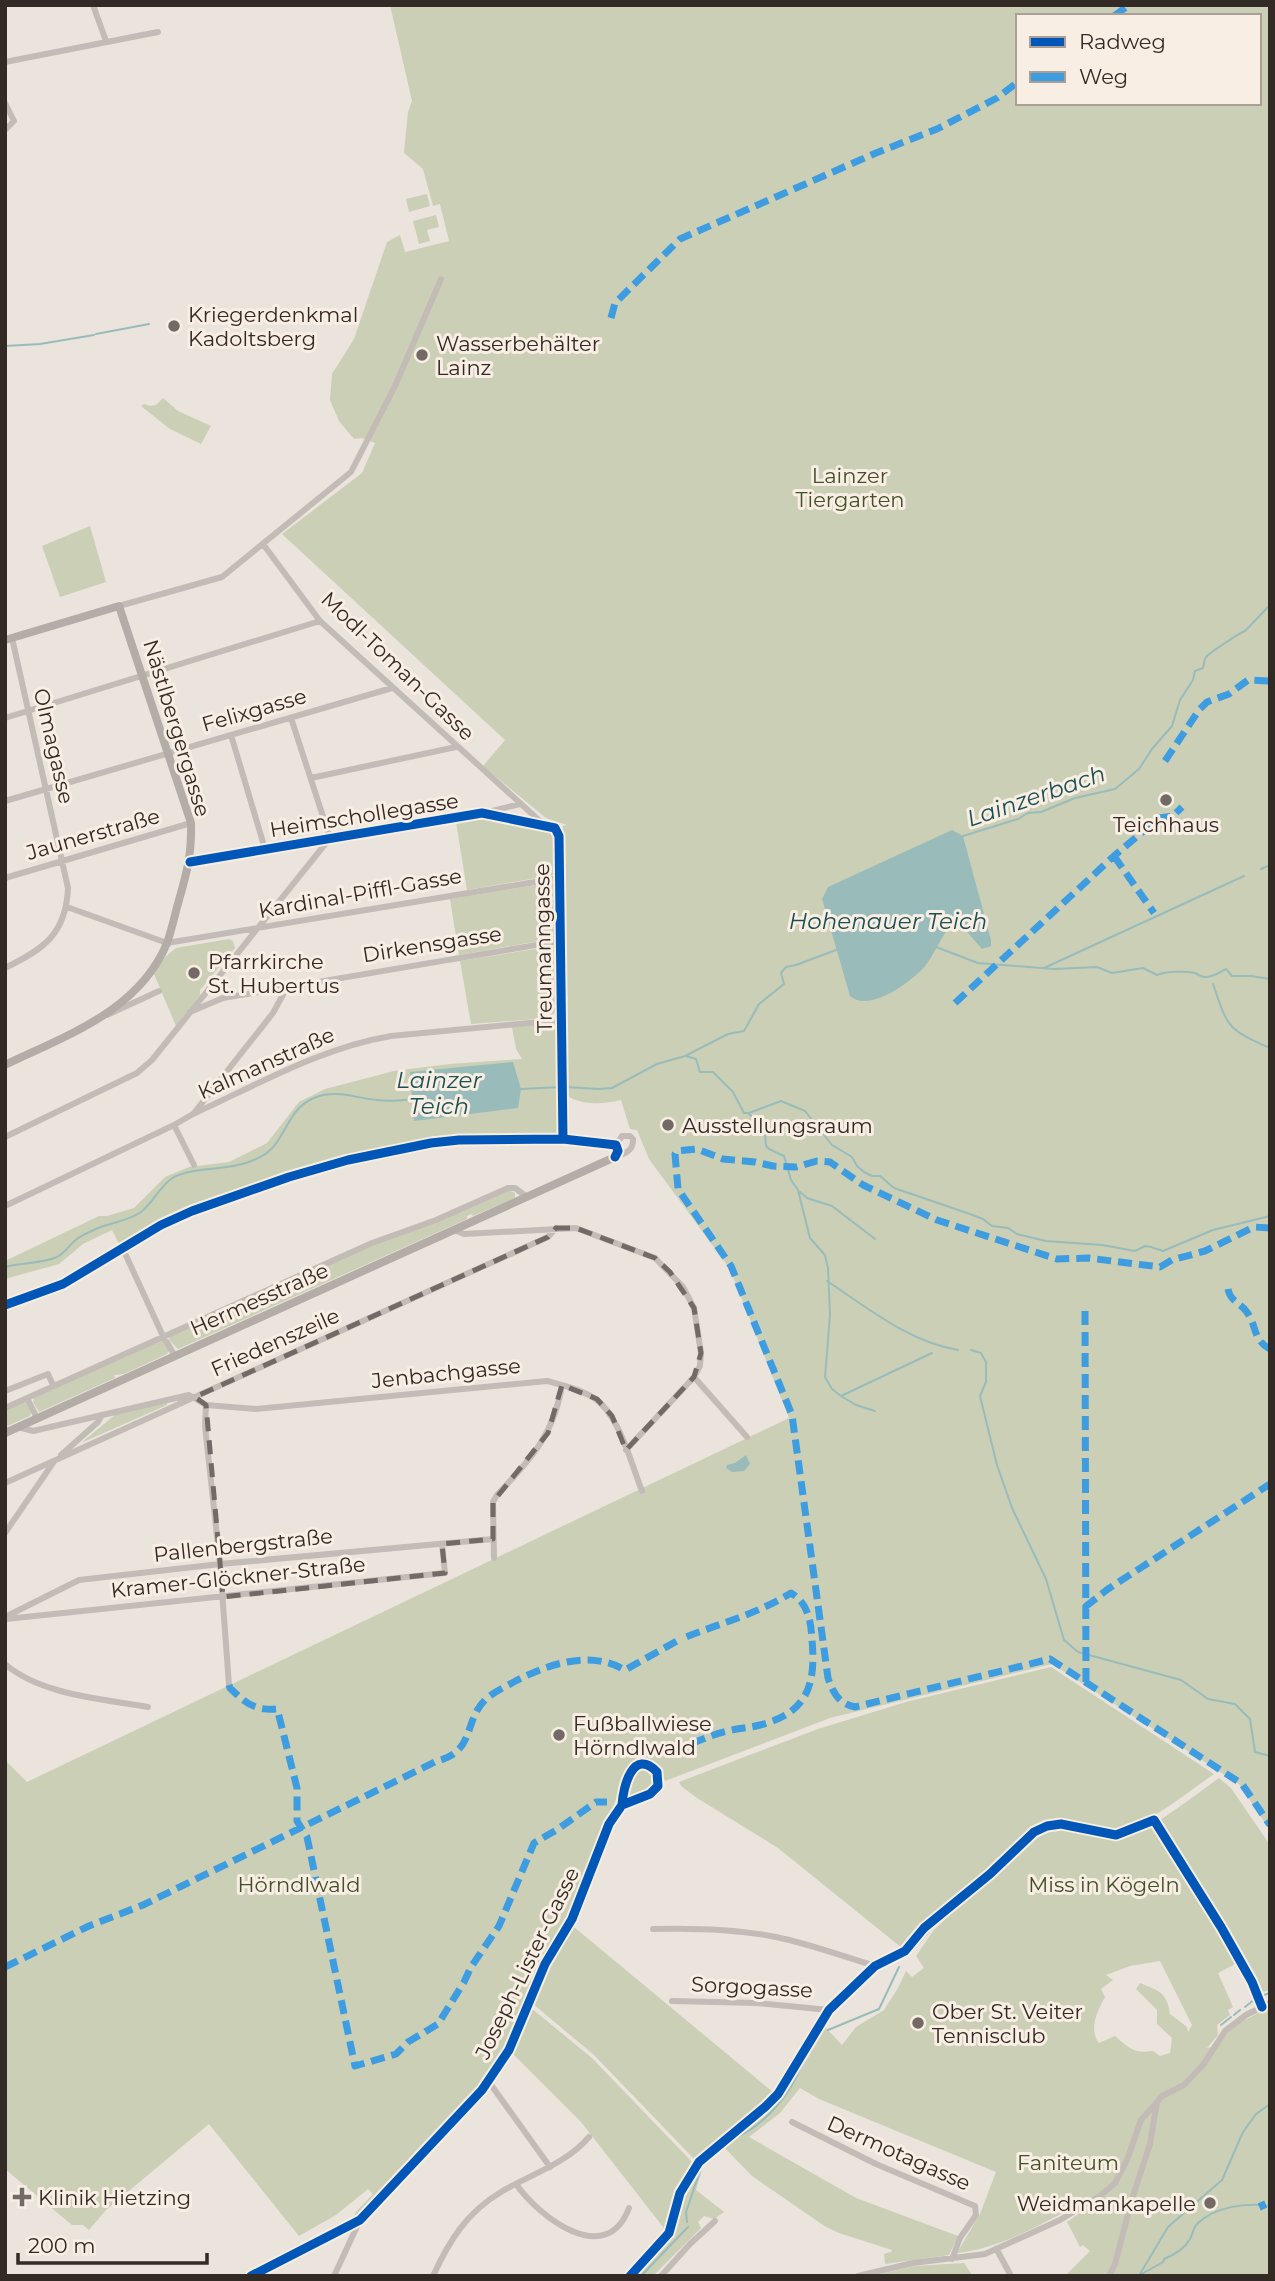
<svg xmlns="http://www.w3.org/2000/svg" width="1275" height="2281" font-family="Montserrat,sans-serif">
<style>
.green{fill:#cbcfb6;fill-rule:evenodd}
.water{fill:#99bcbb}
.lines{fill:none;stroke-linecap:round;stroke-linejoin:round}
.stream{stroke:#99bcbb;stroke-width:2}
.street{stroke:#c3bcb6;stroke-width:6}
.secondary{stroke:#b4aca7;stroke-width:8}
.quiet{stroke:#3e9ce0;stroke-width:7;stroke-dasharray:14 7;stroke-linecap:butt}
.cycleway-casing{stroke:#f8eee3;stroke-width:13}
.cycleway{stroke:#0057b8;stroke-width:9}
.marked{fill:none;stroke:#736a65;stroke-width:5;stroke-dasharray:14 9;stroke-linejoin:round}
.poi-dot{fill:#736a65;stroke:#f8eee3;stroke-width:2.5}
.labels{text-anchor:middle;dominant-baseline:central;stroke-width:6;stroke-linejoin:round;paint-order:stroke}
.poi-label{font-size:21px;fill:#332925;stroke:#f8eee3;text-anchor:start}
.park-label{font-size:21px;fill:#435029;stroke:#f8eee3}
.street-label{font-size:21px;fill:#332925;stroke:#f8eee3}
.water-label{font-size:23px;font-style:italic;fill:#1c5053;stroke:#f8eee3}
</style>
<rect width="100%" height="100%" fill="#eae4dd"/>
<!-- green -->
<path class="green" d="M390,5H1270V1830L1239,1784L1052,1664L830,1718L665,1781C658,1766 652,1760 634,1763L627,1770L575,1907L558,1939L540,1966L506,2051L488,2077L465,2105L355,2217V2213L373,2194L368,2189L336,2215L299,2236L209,2124L106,2210L89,2230L83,2225H72L5,2169V1760L27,1782L789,1418L730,1269L649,1159L637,1130L630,1129L621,1100C605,1104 581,1106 566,1095L565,1001H568V996H565L563,834V826L567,825L546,818L483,766L505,740L282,534L362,473L375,443L362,438L354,439L339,421L330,400L332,374L354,339L387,242L400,235L405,252L449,241L440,204L433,206L423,169L404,153L408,112L412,101ZM1018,16H1259V103H1018Z
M427,194L430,206L409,212L406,199Z
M436,215L439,227L427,230L430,241L419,244L413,221Z
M163,398L178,411L211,426L201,444L170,429L141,406L144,404L150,406L156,405Z
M90,526L106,582L60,597L42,546Z
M480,818L551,830L556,838V872L554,875L467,890L456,822Z
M555,882L557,913L553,914V918H557L556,938L459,955L450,899Z
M229,939L233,941L235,948L200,990V995L176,1026L154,974L165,957L176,948Z
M554,946L557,948V1010L549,1018L471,1024L460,961Z
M554,1023L558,1028L560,1134L555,1137H475L440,1140L313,1167L189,1210L121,1248L112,1230L83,1244L59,1264L5,1279V1261L99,1216H107L134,1208L165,1177L189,1167L229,1162L267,1143L299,1102L325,1089L394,1071L450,1064L522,1059L516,1049L512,1027Z
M509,1190L515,1193V1198L473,1216L471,1214L467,1216V1219L178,1349L169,1340L170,1336L376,1243Z
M163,1339L169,1351L167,1354L124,1374L114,1375L115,1378L39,1412L33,1402L34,1398Z
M24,1402L27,1403L31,1412L30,1416L5,1427V1410Z
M167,1403V1405L81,1443L116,1414Z
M1051,1667L1214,1774C1192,1789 1139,1832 1114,1832C1091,1832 1069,1816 1046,1823C1020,1831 1004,1856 985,1873C956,1898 927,1920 902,1948L778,1848L697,1798L681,1786L679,1782L818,1729L906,1702Z
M642,1768L652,1773C658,1789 642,1793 629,1797L627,1792L632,1774Z
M1219,1778L1231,1788L1270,1845V1990L1262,1992L1239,1962L1218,1973L1233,2007L1228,2010L1230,2015L1217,2025L1218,2035L1207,2048L1212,2047L1237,2024L1270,2007V2276H1065L1090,2251L1083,2245L1080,2247L1067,2222L1100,2199L1091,2198C1049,2219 1005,2248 957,2253L980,2214L996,2172L819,2099L800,2088L780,2113L749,2137L856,2198L958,2236L949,2255L885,2264L884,2254L891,2252L892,2250L839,2233L826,2227L752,2176L719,2142L695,2160L594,2055L533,2004L549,1963L574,1927L774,2093L762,2106L778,2097L813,2041L825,2027L842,2045L856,2027L884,2010L898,1988L906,1971L912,1977L924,1968L916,1956L933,1931L1027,1841C1055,1823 1069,1829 1100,1835C1104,1836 1111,1839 1116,1838C1143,1838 1196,1794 1219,1778ZM1160,1961L1192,2025L1188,2032L1187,2027L1170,2014C1167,1992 1159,1991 1140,1983L1136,1989L1157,2010V2024L1172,2038L1170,2053L1160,2056L1153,2051C1134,2054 1129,2048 1115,2036L1099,2043C1088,2029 1098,2010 1105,1997L1101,1989L1113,1980L1106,1975L1130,1966Z
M531,2008L592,2058L694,2164L677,2192L667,2232L581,2122L512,2053Z
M698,2166L703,2167L696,2190L724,2212L714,2219L704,2216L698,2222L701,2228L653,2276H634L672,2233L684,2190Z
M964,2263L973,2276H872L915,2266Z"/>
<!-- water -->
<path class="water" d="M952,830L963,836L991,940V946L982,949L962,926C958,928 950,929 946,932C943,935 931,959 926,965C912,982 869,1013 850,996L822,899L828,887Z
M513,1062L521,1089L518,1108L414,1121L410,1072Z
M746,1455L750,1464L744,1471L732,1472L726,1468L727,1465L735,1463Z"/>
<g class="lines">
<!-- stream -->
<path class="stream" d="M96,334L149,324
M5,346L40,344L94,335
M963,836L1018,819L1028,813L1041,812L1075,798L1115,789L1139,769L1152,749L1172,726L1180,700L1193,680L1195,671L1203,668C1204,664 1204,659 1207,656C1211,652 1241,632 1245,631L1270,605
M1261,869L1270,865
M936,947L978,963L1054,969L1097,967L1112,973L1143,968L1157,975C1166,971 1187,971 1195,973C1202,976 1200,977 1206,977C1214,977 1220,972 1226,969L1232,976H1251L1270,979
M1044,968L1244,876
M1213,984C1228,1028 1227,1029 1270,1048
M686,1056L696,1059L700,1072H713L733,1092L744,1113H749L781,1101L805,1111L832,1145L852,1157L857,1166L864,1172L872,1176H880L894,1188L970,1214L983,1219L992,1226L1008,1228L1017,1234L1046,1241L1102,1245L1135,1251L1145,1246L1151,1247L1163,1251L1213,1230L1270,1216
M566,1087L598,1089L612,1088L657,1064L685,1056L728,1034L744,1031L759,1004L784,984L781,973L786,967L796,965L836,950
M521,1089L561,1087
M749,1114L765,1127C767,1150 760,1145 784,1156L791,1180L798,1190L810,1238L825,1255L828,1268L830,1315L825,1377L832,1389L841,1396L856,1405L875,1411
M800,1192L807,1198L832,1206L875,1239
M5,1267C22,1262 42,1264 57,1257C66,1252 70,1244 77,1239C82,1235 90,1232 96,1229C111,1222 127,1222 141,1212C154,1202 160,1185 174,1177C198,1165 232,1173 262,1156C286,1143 286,1109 314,1098C335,1089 355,1098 377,1100C389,1102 402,1100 414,1099
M827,1281C868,1308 909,1342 958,1350
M971,1350L981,1353L986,1362V1382L980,1396L997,1465L1012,1508L1046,1579L1064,1640L1078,1652L1181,1680L1208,1699L1235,1704L1250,1719L1255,1752L1270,1756
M841,1396L932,1353
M931,1929L952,1909
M914,1949L929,1931
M1261,1996L1270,1993
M1245,2007L1255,1999
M1234,2015L1240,2010
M1221,2025L1231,2017
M828,2030L879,2009L899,1967
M737,2137C764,2125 791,2094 801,2066
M687,2222L686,2212L702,2165
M1140,2274L1168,2227L1222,2180L1243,2132L1256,2114L1270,2104
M641,2276L688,2227
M1138,2276L1163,2262L1164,2259C1174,2255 1185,2248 1190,2239C1192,2235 1194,2227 1197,2224C1214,2207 1246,2202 1270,2206"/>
<!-- street -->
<path class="street" d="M93,5L106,41
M5,62L158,32
M5,103L14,121L5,130
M263,544L320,621L542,823
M119,606L222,577L351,472L395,386L441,279
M5,718L320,621
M231,735L265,849
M311,778L456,747
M5,801L392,688
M488,812L520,804
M190,862L482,813L555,828L559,836L563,1139
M5,878L191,823
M67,907L167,943L559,878
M5,968C44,949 66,934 68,888L12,638
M190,1012L223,998L560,941
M107,1015L159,991
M194,1113L273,1013L286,989
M174,1125L194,1165
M5,1137L137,1073L152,1060L330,838L291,718
M5,1206L174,1125L193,1114C257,1085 320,1048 391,1036L561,1020
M454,1230L464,1234L576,1228L655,1258L683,1287L694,1308L701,1353L700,1366L694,1377L626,1450
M123,1249L163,1336L175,1356
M5,1305L63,1284L161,1225L192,1211L289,1177L348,1160L431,1143L459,1140L563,1139L616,1145L622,1136H630L633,1139C634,1151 624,1154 615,1157
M694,1377L747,1437
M5,1391L48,1374L53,1385
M27,1398L37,1418
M206,1405L205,1426L220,1564L229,1685
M5,1408L372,1243L436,1220L508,1188H515L527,1197
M18,1427L33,1431L189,1395L206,1405L256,1409L547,1381C562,1385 580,1389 594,1398C619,1414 631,1463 642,1491
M61,1455L98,1422L102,1415
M5,1483L548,1237L556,1228
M5,1533L53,1463
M494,1558L493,1502L497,1495C530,1460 554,1435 562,1385
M5,1617L79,1580L220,1564L493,1539
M6,1619L445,1573L442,1544
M5,1664C41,1695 103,1699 148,1707
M653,1929C694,1928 736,1929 776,1937C810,1944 842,1956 875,1966
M672,2001L756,2003L829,2010
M489,2082L550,2167
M792,2122L876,2164L975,2206L976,2215L960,2238L952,2259
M516,2184C539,2217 606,2269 629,2208
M997,2250L1011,2276
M251,2276L360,2220L482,2090L509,2050L545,1964L572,1919L609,1824L622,1805L650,1794L658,1786L657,1772C633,1747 623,1787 622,1805
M334,2276L360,2220
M433,2276C449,2241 467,2212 501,2192C531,2174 566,2164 589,2137
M630,2276L669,2233L680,2193L699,2162L765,2107L778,2094L829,2010L875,1966L905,1951L924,1928L990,1874L1034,1832L1047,1826L1061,1824L1116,1835L1154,1820L1221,1927L1252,1982L1262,2007
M661,2276L690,2244L715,2221
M858,2276L913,2263L985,2254L1060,2220L1100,2196L1115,2183L1127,2160L1141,2120L1157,2102
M1109,2276L1115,2264L1132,2199L1150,2144L1157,2102L1162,2096L1184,2085L1203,2065L1225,2031L1246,2015L1270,2003"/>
<!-- secondary -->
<path class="secondary" d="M5,640L119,606L191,823C192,856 186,876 177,907C174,919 171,932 167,943C139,1011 67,1035 5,1065
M5,1433L615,1157L618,1151L616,1145"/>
<!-- quiet -->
<path class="quiet" d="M1114,16L1129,5
M611,318L615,303L680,239L876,153L937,129L997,98L1018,82
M1165,761L1199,710L1207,702L1229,694L1248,680L1270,681
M1114,856L1154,913
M955,1003L1114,856L1159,818L1173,816L1182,807
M1270,1228L1254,1227L1205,1251L1172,1260L1160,1267L1088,1258L1057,1259L937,1220L863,1185L830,1162L817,1161L796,1167L773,1166L755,1162L723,1159L697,1149L677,1151L675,1154L678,1189L731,1266L792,1415L828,1678C833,1693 839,1704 855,1707L1050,1659L1242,1784L1270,1825
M1228,1289C1230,1301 1239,1302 1246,1311C1257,1324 1252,1340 1270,1349
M1085,1311L1086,1682
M1085,1607L1108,1589L1270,1484
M229,1685L230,1688C245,1703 255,1711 277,1709L279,1716L297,1788V1821L307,1837L355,2066L396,2054L408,2042L438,2024L464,1982L471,1967L499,1926L534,1843L558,1829L596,1802H607
M672,1750C691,1745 709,1735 728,1731C739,1728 749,1728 760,1725C808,1713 816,1684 812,1640C811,1621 808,1603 791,1593C759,1613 721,1623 686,1637
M5,1967L89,1926L143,1905L437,1761C476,1751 463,1722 485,1700C492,1693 503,1688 512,1683C545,1665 589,1649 625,1670L677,1641
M1261,2202L1264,2209"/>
<!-- cycleway casing -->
<g class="cycleway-casing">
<path id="cycleway" d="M190,862L482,813L555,828L559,836L563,1139
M5,1305L63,1284L161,1225L192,1211L289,1177L348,1160L431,1143L459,1140L563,1139L616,1145L618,1151L615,1157
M251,2276L360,2220L482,2090L509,2050L545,1964L572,1919L609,1824L622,1805L650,1794L658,1786L657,1772C633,1747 623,1787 622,1805
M630,2276L669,2233L680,2193L699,2162L765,2107L778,2094L829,2010L875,1966L905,1951L924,1928L990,1874L1034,1832L1047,1826L1061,1824L1116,1835L1154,1820L1221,1927L1252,1982L1262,2007"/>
</g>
<!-- cycleway -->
<use href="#cycleway" class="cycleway"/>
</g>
<!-- marked area -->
<path class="marked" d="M556,1228H576L655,1258L670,1272L694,1308L701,1353L694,1377L626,1450L612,1416L597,1399L562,1385L548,1433L493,1502V1539L442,1544L445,1573L223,1597L206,1405L195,1397L548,1237Z"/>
<!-- markers -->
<g class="poi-dot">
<circle cx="174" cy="326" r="7"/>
<circle cx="422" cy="355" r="7"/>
<circle cx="1166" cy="800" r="7"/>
<circle cx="194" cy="973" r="7"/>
<circle cx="668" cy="1125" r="7"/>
<circle cx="559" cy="1735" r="7"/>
<circle cx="918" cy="2023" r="7"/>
<path d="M18.5 2186.5h7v7h7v7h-7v7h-7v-7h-7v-7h7z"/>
<circle cx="1210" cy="2203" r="7"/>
</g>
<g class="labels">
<!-- poi labels -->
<g class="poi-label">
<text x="188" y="314">Kriegerdenkmal<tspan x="188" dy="24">Kadoltsberg</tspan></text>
<text x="436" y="343">Wasserbehälter<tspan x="436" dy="24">Lainz</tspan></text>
<text x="1166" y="824" text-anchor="middle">Teichhaus</text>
<text x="208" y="961">Pfarrkirche<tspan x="208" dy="24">St. Hubertus</tspan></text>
<text x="682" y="1125">Ausstellungsraum</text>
<text x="573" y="1723">Fußballwiese<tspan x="573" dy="24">Hörndlwald</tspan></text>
<text x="932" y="2011">Ober St. Veiter<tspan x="932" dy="24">Tennisclub</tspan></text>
<text x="38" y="2197">Klinik Hietzing</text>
<text x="1196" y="2203" text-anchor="end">Weidmankapelle</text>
</g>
<!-- park labels -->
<g class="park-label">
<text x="850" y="475">Lainzer<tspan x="850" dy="24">Tiergarten</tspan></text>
<text x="299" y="1884">Hörndlwald</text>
<text x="1104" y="1884">Miss in Kögeln</text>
<text x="1068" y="2162">Faniteum</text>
</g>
<!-- street labels -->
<g class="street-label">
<text transform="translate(398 666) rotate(44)">Modl-Toman-Gasse</text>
<text transform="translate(254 710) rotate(-16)">Felixgasse</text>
<text transform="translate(177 728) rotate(73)">Nästlbergergasse</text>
<text transform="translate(54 746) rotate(77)">Olmagasse</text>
<text transform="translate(364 815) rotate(-9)">Heimschollegasse</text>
<text transform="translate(93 834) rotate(-16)">Jaunerstraße</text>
<text transform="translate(360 893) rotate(-10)">Kardinal-Piffl-Gasse</text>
<text transform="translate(432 944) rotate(-9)">Dirkensgasse</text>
<text transform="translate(543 948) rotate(-91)">Treumanngasse</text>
<text transform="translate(266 1063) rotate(-24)">Kalmanstraße</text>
<text transform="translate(259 1299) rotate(-24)">Hermesstraße</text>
<text transform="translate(275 1342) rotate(-24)">Friedenszeile</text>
<text transform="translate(446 1373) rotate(-6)">Jenbachgasse</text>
<text transform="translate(243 1545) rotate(-6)">Pallenbergstraße</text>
<text transform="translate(238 1577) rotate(-6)">Kramer-Glöckner-Straße</text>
<text transform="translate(527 1963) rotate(-64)">Joseph-Lister-Gasse</text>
<text transform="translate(752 1987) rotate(3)">Sorgogasse</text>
<text transform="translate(899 2153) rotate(24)">Dermotagasse</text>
</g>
<!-- water labels -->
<g class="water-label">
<text transform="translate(1036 796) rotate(-19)">Lainzerbach</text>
<text x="888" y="921">Hohenauer Teich</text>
<text x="439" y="1080">Lainzer<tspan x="439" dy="26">Teich</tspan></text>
</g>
</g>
<!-- border -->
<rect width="1275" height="2281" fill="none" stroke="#332925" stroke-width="14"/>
<!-- legend -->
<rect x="1016" y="14" width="245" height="91" fill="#f8eee3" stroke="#a99f97" stroke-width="2"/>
<rect x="1030" y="37" width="35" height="10" fill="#0057b8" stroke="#a99f97" stroke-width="2"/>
<text x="1079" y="49" font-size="21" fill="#332925">Radweg</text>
<rect x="1030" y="72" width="35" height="10" fill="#3e9ce0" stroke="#a99f97" stroke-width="2"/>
<text x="1079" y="84" font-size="21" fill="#332925">Weg</text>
<!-- scale -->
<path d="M18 2253v10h189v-10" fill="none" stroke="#332925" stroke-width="3.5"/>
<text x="28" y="2253" font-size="21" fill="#332925" stroke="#f8eee3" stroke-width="5" paint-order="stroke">200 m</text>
</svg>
